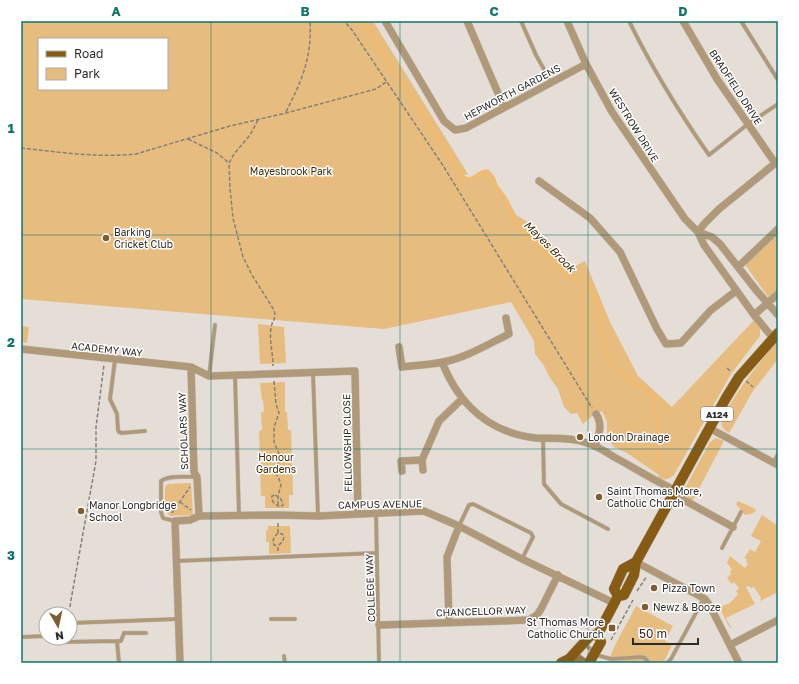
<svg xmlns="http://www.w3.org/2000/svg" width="799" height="684" font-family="'Golos Text',sans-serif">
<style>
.green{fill:#e7bc7f;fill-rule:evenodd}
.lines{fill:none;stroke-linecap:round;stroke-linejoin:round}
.stream{stroke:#f2bb6c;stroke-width:2.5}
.service-casing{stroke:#c0bab3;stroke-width:4.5}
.minor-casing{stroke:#c0bab3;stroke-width:8}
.secondary-casing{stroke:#c0bab3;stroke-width:11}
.primary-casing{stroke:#c0bab3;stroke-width:11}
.path{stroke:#84807a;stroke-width:1.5;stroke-dasharray:4 2;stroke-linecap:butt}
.service{stroke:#b09979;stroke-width:3.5}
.minor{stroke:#b09979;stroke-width:7}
.secondary{stroke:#987645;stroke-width:10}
.primary{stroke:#865c15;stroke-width:10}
.grid{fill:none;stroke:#0f766e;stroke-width:1;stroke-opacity:0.55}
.poi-dot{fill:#7c5e32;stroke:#fff;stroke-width:1.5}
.labels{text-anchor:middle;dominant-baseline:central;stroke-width:3;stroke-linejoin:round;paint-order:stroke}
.shield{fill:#fff;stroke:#6c6b68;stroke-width:1}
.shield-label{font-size:9px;font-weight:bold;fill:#2d2b28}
.street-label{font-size:10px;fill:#2d2b28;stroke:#fff}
.park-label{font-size:10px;fill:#3e2804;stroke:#fff}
.poi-label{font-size:10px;fill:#2d2b28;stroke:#fff;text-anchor:start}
.water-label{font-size:11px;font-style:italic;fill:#402a06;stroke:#fff}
.neatline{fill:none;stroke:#0f766e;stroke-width:1.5}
.grid-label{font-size:13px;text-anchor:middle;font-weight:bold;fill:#0f766e}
</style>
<rect width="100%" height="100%" fill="#e5ded6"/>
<!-- green -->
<path class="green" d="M21,21H373L468,174L463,176C473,183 478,168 488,170L494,177L498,186L506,196L516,215L531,224L541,239L558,254L562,259L566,271L585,261L610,322L638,376L672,407L755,319L760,327V336L731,374L674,475C669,479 664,481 658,478L659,475L627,453L614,447L609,441L607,435V422L602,411L591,417L583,424L577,413L571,414L564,407L558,389L550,378L543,364L535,354L534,341L511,302L384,329L21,299ZM39,39H167V89H39Z
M778,233V290L769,298L744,263Z
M258,324L284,327L286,363L260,364Z
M21,326L29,327L27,343L21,342Z
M778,341V359L753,391L729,433C724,430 720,426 722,421C723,414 729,407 732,401C746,379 761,360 778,341Z
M285,382V412H287L288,430H291L293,495H289V508H265V496H261L259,431L262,430L261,412H264L263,400H262L260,383Z
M716,438L724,441L692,502L685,497L684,490L710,442Z
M191,483L193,515L170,516L165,511V487L168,484Z
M738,501L755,509L756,511L751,514L745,515L736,504Z
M762,515L778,526V592L760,601L761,598L754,587L751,588L749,586L746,587L755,604L726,618L731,627L730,628L719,607L730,603L738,594L736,591L739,588L734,582L732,584L727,578L731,574L730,572L732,569L727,563L730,556L745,568L748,564L746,562L747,560L744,557H745L750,549L755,552L761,541L751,536Z
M268,526H290L291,553L269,554V542H266V530H268Z
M636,606L673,626L665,641L672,645L664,662L661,663H608L615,645Z"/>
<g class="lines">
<!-- stream -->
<path class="stream" d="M362,21L462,176C474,184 477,169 488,171L494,178L496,185L505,198L513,219L518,227L561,266L570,279C587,277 588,283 594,296C597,303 600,309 601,317C603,331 601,346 609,359C619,376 638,384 653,397L657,423V463L661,467"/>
<!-- service casing -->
<g class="service-casing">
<path id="service" d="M521,21L536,55L551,82
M629,21C652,68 679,112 709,155L748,124L778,104
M741,21L778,80
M115,360L110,399L117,414L118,430L119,432L122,433L145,431
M313,373L318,516
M235,375L239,516
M209,376L215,325
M543,438L544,484L561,504L608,529
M774,462L778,454
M376,513L379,663
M175,521L163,518L161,512V481C169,475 186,477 197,477
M459,526L469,505L473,504L531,533L533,537L522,559
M722,548L741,512
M176,561L377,553
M271,619H295
M71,623L178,619
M21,637L46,636
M56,638L61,642L117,641
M584,644L600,656L611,659L641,657L645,658L649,663
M284,656L285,663
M119,663L117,641H121L124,633H146
M667,663L671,659L704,598"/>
</g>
<!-- minor casing -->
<g class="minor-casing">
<path id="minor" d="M385,21L444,121L455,130L466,128L586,64
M467,21L504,107
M567,21L586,64L612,112L685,219L698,232L712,237L720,244L756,290L778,315
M683,21L717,79L775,163
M539,181L590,218L620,252L657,329L666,344L681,343L711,310L736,291
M698,232L704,245L754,315L773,338
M698,232L704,224L719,209L778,161
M738,267L778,229
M754,315L778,294
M399,347L402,367C416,365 430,365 443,362C466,358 488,344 509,334L506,318
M21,349L191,367L209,376L355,371L358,514
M442,362C459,405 490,433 536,438C552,439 569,437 584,442C595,445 605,451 614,457C635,468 654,481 675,490
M191,367L194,472L197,477L199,516
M709,428L778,465
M595,446C599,435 603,424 596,414
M423,470L422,460L439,421L462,399
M402,471L401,461L422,460
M673,494L733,527
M636,562L705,599L710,606L739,663
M449,622L447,557L459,526
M379,625L529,620L537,615L541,609L558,575
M730,645L778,620
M180,663L175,521L190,520L199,516L278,515L318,516L424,511L459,526L522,559L614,603"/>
</g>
<!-- secondary casing -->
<g class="secondary-casing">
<path id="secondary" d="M569,659L579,660L583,663"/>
</g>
<!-- primary casing -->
<g class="primary-casing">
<path id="primary" d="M618,596L614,589L623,569L636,562
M561,663L569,659L590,636L598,634
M589,663L601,642L598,634L618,596L624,595L634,575L636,562L726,398L739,377L778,333"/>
</g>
<!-- path -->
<path class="path" d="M341,21L345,22L352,30L442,164L592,408
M286,112C302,80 312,58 310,21
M258,120L250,135L234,154L229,163L230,189L233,218L243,257L252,275L274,310C277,319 272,320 271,328C269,340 273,353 273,366
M188,139L217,153L229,163
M21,148C59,152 98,158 136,154L230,126L286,113L376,89L386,82
M727,368L731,372
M274,381L276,404L279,413L274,427V442L280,456V460L275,469V472L279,479L281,485L278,496V507
M746,381L753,387
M275,495L281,499L283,505L280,507C276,505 271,502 272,496Z
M180,502L191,510
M172,513L190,487
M278,523V533L282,534L284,536L283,541L278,546V552
M278,533C274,537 272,539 274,545L278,546
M637,591L647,576
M70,607L71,600L96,461V427L104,365
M611,640L633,600"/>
<!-- service -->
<use href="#service" class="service"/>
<!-- minor -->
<use href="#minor" class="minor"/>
<!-- secondary -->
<use href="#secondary" class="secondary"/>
<!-- primary -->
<use href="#primary" class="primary"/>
</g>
<!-- grid -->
<path class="grid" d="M211,21V663M400,21V663M588,21V663M21,235H778M21,449H778"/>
<!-- markers -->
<g class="poi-dot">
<circle cx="106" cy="238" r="4"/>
<circle cx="580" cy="437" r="4"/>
<circle cx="599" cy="497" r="4"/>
<circle cx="81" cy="511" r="4"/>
<circle cx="654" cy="588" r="4"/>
<circle cx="645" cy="607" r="4"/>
<rect x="608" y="624" width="8" height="8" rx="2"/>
</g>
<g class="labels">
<!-- shield labels -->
<rect class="shield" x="701" y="407" width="32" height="14" rx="3"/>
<g class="shield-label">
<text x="717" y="414">A124</text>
</g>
<!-- street labels -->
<g class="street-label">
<text transform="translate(736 87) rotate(57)">BRADFIELD DRIVE</text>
<text transform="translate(512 92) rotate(-28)">HEPWORTH GARDENS</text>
<text transform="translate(634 125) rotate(58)">WESTROW DRIVE</text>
<text transform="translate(107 349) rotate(6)">ACADEMY WAY</text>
<text transform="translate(183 431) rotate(-92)">SCHOLARS WAY</text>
<text transform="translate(347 443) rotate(-91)">FELLOWSHIP CLOSE</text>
<text transform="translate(380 504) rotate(-1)">CAMPUS AVENUE</text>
<text transform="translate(370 588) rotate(-92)">COLLEGE WAY</text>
<text transform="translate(481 611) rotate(-2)">CHANCELLOR WAY</text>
</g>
<!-- park labels -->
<g class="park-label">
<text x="291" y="171">Mayesbrook Park</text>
<text x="276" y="457">Honour<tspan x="276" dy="12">Gardens</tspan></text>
</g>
<!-- poi labels -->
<g class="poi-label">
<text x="114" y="232">Barking<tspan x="114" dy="12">Cricket Club</tspan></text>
<text x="588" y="437">London Drainage</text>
<text x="607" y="491">Saint Thomas More,<tspan x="607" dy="12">Catholic Church</tspan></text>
<text x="89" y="505">Manor Longbridge<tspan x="89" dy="12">School</tspan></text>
<text x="662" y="588">Pizza Town</text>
<text x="653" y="607">Newz &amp; Booze</text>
<text x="604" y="622" text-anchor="end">St Thomas More<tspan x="604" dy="12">Catholic Church</tspan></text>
</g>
<!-- water labels -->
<g class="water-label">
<text transform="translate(550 246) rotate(45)">Mayes Brook</text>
</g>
</g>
<!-- border -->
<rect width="799" height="684" fill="none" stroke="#ffffff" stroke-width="44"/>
<!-- legend -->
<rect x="38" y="38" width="130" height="52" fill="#ffffff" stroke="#abaaa9"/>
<rect x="46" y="51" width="20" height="6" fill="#865c15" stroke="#abaaa9"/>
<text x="74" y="58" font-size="12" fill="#2d2b28">Road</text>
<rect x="46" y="68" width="20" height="12" fill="#e7bc7f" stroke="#abaaa9"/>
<text x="74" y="78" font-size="12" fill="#2d2b28">Park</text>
<!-- north arrow -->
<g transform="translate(58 626) rotate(171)"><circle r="19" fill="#ffffff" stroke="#abaaa9"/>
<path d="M0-3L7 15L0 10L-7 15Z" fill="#7c5e32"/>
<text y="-6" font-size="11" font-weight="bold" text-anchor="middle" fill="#2d2b28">N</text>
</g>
<!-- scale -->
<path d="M633 638v6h65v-6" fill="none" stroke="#2d2b28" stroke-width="2"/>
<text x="639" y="638" font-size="12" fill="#2d2b28" stroke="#ffffff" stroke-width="3" paint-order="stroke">50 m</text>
<rect x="22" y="22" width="755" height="640" class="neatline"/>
<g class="grid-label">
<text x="116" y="16">A</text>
<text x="305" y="16">B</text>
<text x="494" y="16">C</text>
<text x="683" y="16">D</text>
<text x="11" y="133">1</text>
<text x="11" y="347">2</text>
<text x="11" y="560">3</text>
</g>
</svg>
